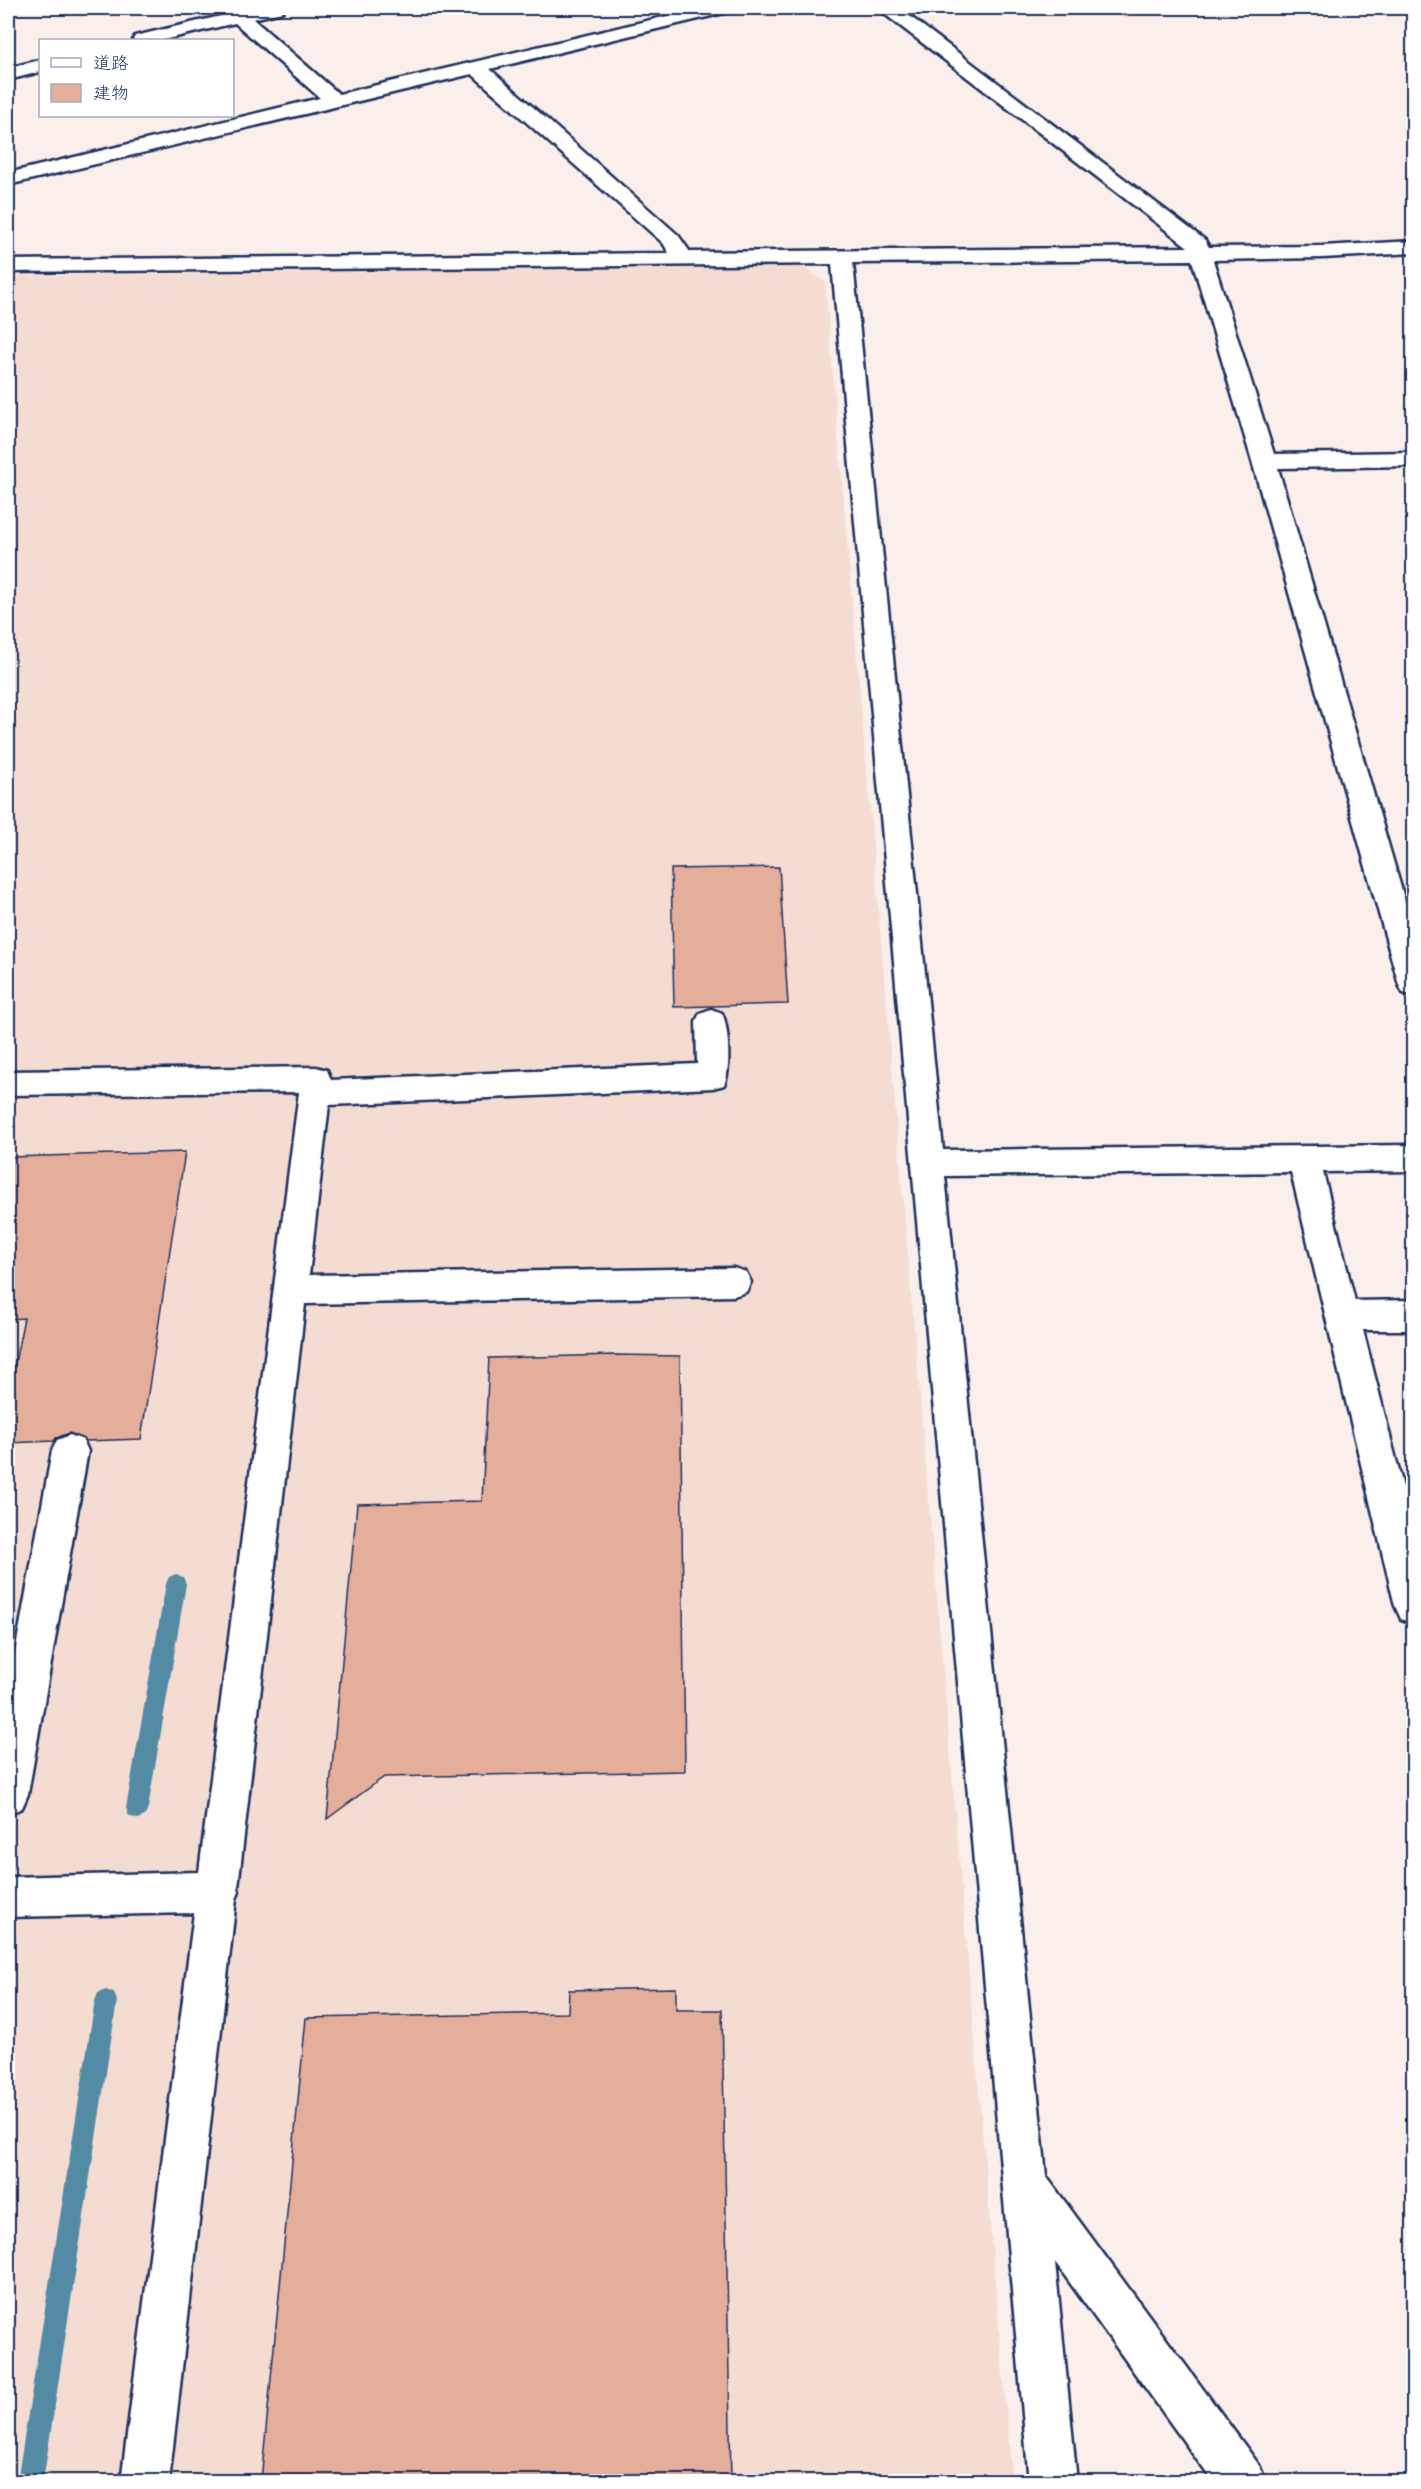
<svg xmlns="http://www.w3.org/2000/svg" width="1421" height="2489" font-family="Mali,'Klee One',sans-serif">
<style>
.built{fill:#f4dcd3}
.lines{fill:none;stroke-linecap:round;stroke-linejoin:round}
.stream{fill:#528aa4;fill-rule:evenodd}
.building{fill:#e5ae9b;stroke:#1b2f5e;stroke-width:1.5}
.minor-casing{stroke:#1b2f5e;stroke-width:5}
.minor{fill:#fff;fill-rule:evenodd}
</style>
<rect width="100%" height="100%" fill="#faefeb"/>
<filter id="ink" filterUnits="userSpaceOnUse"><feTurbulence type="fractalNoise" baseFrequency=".0167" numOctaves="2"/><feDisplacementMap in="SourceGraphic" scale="12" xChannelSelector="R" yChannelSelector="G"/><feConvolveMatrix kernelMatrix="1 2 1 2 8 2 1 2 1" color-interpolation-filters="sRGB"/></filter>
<g filter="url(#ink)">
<!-- built -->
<path class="built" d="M801,266L825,282L1012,2481H8V276Z"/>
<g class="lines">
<!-- stream -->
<path class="stream" d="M176,1574L183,1577L186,1584L148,1808L145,1816L137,1819L129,1816L126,1808L166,1584L169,1577Z
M106,1990L114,1993L117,2001L43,2482H17L95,2001L98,1993Z"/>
</g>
<!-- building -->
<path class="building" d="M779,867L788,1004L674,1007L671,869Z
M185,1152L141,1439L86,1441L69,1433L56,1438L54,1441L8,1443V1397L24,1318L8,1319V1157Z
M616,1355L680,1356L685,1771L384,1777L327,1819L357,1504L482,1501L489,1358Z
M676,1988V2010H722L731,2481H261L306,2018L568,2013L569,1990Z"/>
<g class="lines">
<!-- minor casing -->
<g class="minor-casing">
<path id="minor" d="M220,8H239L243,10L255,8H285L282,12L253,19L339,94L701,8H731L728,12L490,69L678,235L690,252L1188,247L882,12L879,8H899L1205,240L1209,247L1322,246L1414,241V253L1322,258L1213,260L1274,454L1414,452V466L1278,468L1414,932V996L1403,993L1399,985L1252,461L1192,260L853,263L943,1150L1414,1145V1171L1323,1172L1355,1301L1414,1300V1330H1363L1414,1530V1624L1401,1619L1395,1606L1291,1172L945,1176L1046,2176L1259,2465L1266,2482H1213L1055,2262L1077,2482H1029L832,264L8,272V260L669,253L663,243L472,74L8,185V173L320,98L235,23L163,40H133L135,36L225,15Z
M40,60V72L8,80V68Z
M711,1009L722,1013C729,1027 731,1070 724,1085L713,1088L329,1105L309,1275L734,1268L746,1272L751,1282L746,1292L734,1296L305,1304L238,1888L239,1892L236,1899L169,2482H121L194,1913L8,1917V1877L199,1872L299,1092L8,1095V1071L316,1067L327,1070L331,1080L697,1064L696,1021L700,1013Z
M70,1435L83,1440L88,1451L28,1794L22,1808L8,1814V1691L52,1451L57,1440Z"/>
</g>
<!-- minor -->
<use href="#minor" class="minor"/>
</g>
</g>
<!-- margin -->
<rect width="1421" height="2489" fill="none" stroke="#fff" stroke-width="30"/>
<rect x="15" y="15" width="1391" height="2459" fill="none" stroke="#1b2f5e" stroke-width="2" filter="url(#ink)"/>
<!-- legend -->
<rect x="39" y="39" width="195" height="78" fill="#ffffff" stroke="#a4acbf" stroke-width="1.5"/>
<rect x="51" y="58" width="30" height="9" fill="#ffffff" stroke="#a4acbf" stroke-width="1.5"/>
<text x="93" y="69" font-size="18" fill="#1b2f5e">道路</text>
<rect x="51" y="84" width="30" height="18" fill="#e5ae9b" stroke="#a4acbf" stroke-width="1.5"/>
<text x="93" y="99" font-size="18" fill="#1b2f5e">建物</text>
</svg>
